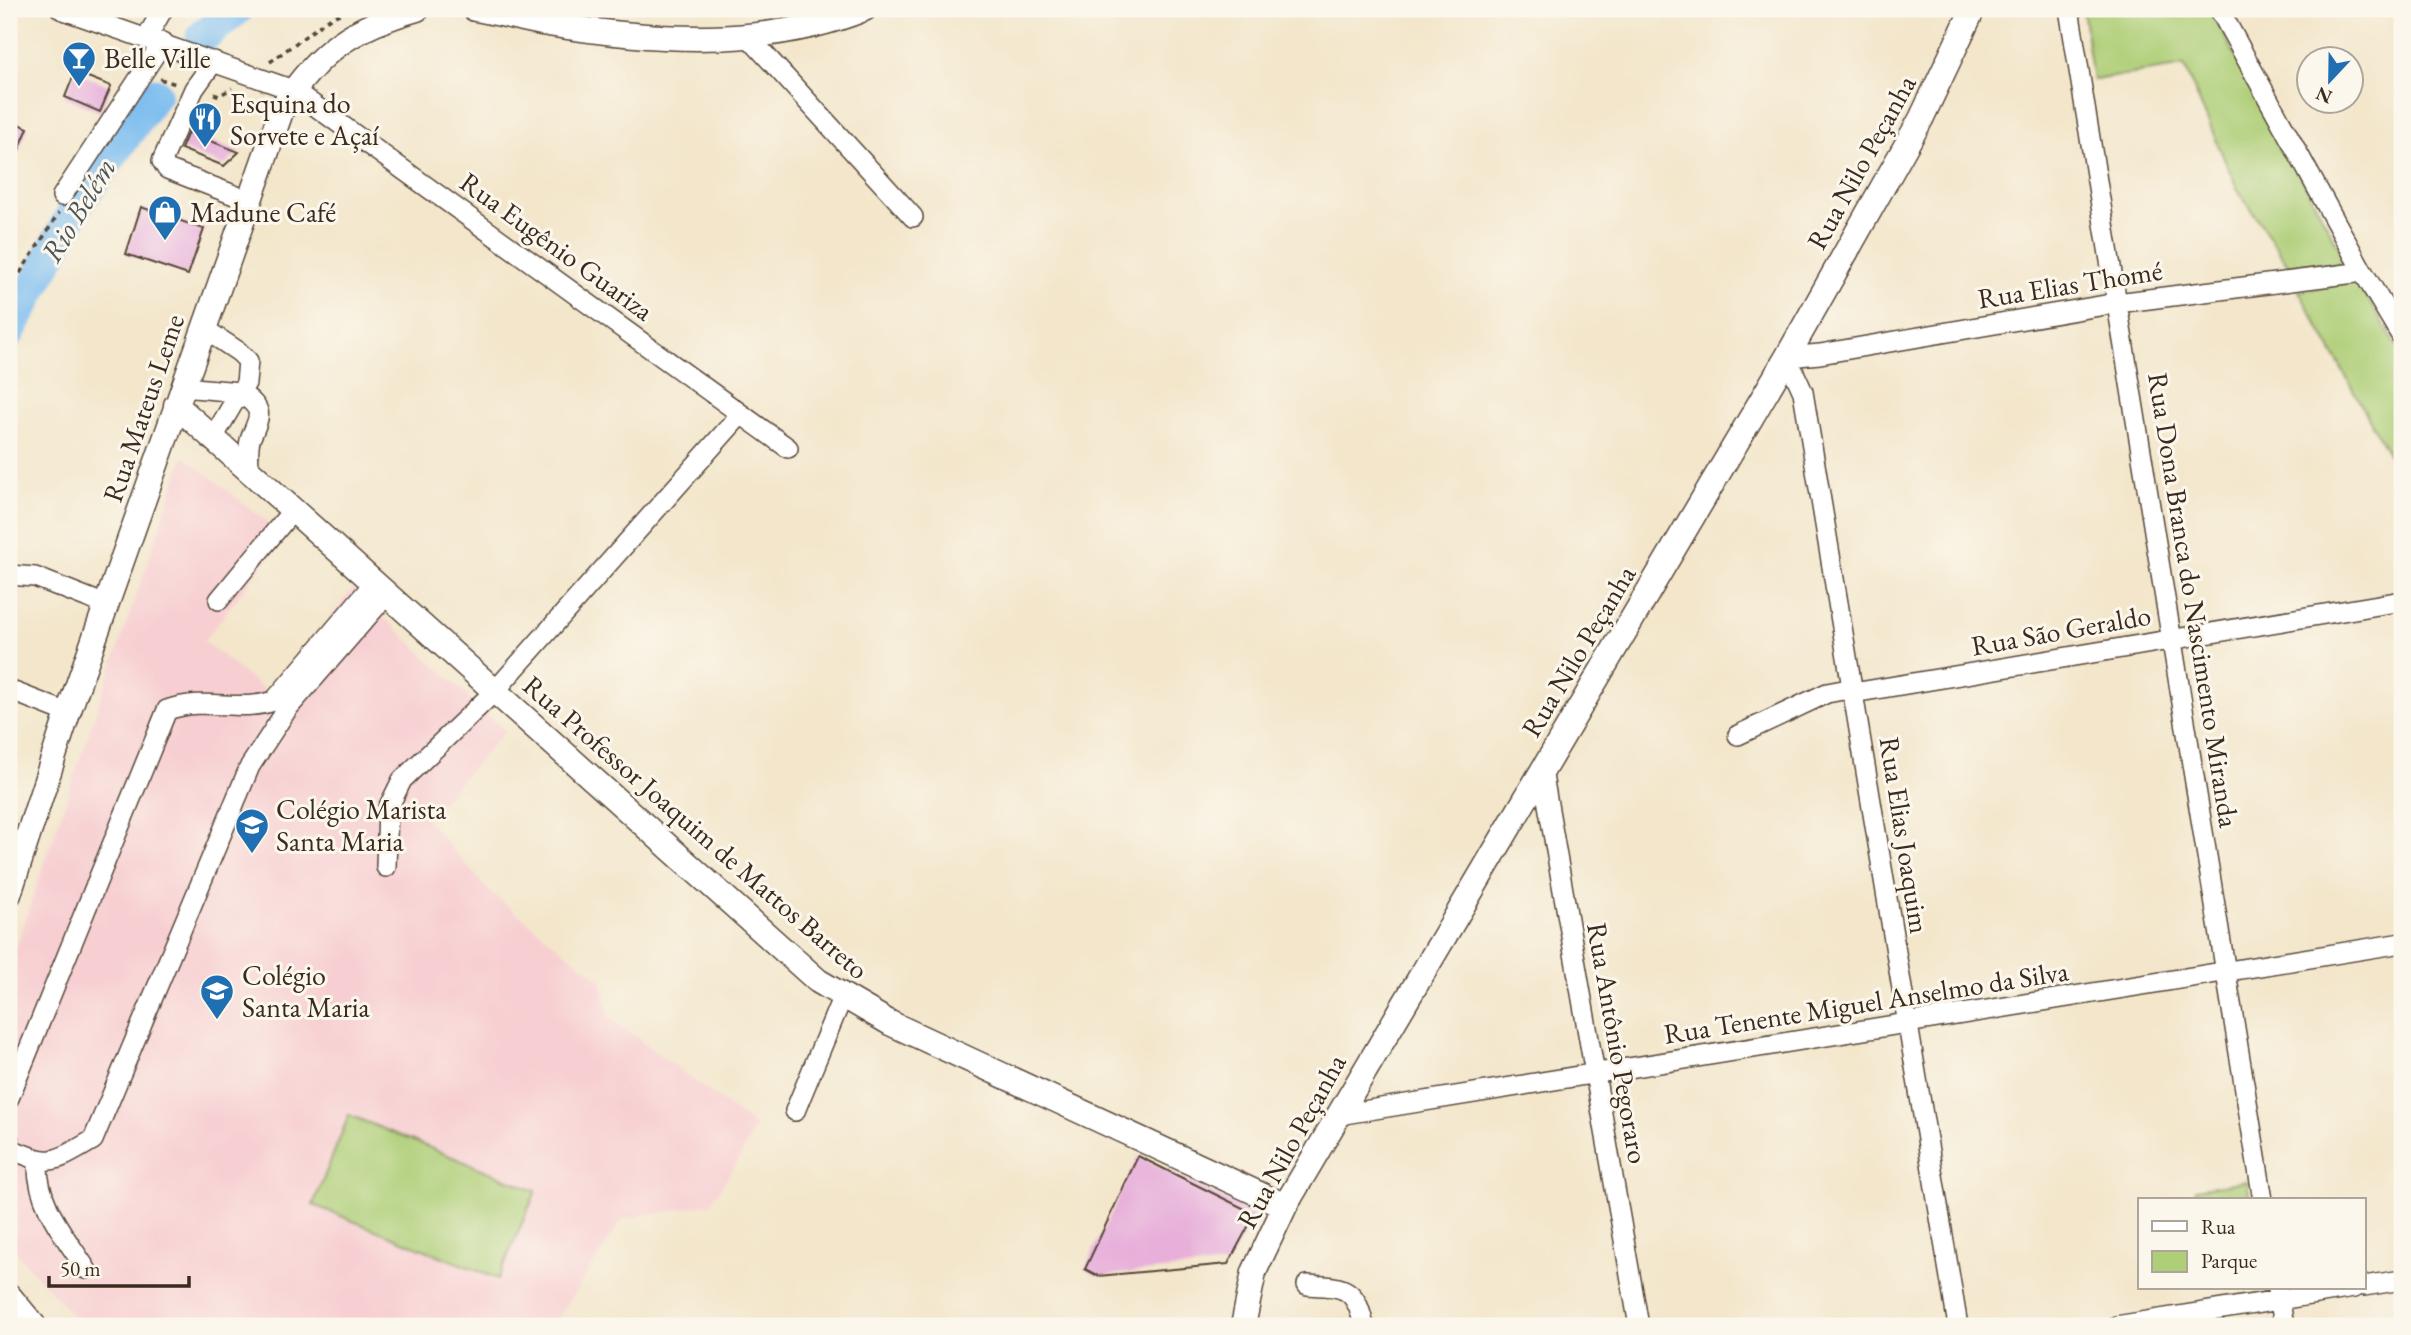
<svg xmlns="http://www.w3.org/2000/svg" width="2411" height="1335" font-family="'EB Garamond',serif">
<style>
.built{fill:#f7cfd2}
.green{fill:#aece77;stroke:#747c4a;stroke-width:2}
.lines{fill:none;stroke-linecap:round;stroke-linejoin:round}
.river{stroke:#7abcf0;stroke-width:33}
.building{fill:#e7afda}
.minor-casing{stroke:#574638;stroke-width:22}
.major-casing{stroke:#574638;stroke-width:27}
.path{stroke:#574638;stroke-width:3.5;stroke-dasharray:5 5;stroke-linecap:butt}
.minor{stroke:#fff;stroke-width:19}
.major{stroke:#fff;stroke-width:24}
.labels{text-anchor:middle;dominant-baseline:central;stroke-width:6;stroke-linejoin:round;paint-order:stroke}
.poi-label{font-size:28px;fill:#3b2a1e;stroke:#fbf7ec;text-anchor:start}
.street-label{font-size:28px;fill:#3b2a1e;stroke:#fbf7ec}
.water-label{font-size:30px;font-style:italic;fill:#4e565d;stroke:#fbf7ec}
</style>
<rect width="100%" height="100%" fill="#fbf7ec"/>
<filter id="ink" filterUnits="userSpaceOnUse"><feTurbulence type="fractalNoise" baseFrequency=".0143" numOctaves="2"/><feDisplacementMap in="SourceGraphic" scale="14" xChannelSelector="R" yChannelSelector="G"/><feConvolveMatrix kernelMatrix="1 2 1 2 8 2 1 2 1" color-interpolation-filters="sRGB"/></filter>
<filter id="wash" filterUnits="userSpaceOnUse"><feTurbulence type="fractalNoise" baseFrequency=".00686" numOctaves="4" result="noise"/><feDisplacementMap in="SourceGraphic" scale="28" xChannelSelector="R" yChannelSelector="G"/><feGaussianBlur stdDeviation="1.57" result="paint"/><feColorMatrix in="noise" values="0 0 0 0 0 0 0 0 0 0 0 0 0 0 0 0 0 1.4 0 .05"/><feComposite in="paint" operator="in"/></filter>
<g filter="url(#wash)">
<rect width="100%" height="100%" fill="#f3e6cb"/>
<!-- built -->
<path class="built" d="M184,456L285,536L204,641L272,696L353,588L505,731L426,819L489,891L601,980L609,1017L755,1126L738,1161L710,1204L623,1219L553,1326H82L9,1245V967Z"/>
<!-- green -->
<path class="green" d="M2083,9H2210L2347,262L2292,271L2237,188L2184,66L2093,80Z
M2357,281L2402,354V479L2299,291Z
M349,1115L536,1191L498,1279L313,1205Z
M2247,1181L2250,1200H2197L2195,1189Z"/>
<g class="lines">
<!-- river -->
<path class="river" d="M202,37L237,9
M9,332L81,198L155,94"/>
</g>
<g id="blocks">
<!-- building -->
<path class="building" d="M75,72L111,86L100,112L65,97Z
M9,120L28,128L9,174Z
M188,132L239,152L224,166L181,149Z
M141,207L204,229L188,275L126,254Z
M1138,1156L1255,1214L1228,1264L1098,1276L1085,1269Z"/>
</g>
</g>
<g filter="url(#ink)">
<use href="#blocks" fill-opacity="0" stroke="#574638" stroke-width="2"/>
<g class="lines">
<!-- minor casing -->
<g class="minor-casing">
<path id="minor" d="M61,9L293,90L788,448
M2069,9L2263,1200
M2219,9L2363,272L2402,337
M746,34L913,217
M147,37L163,9
M214,61L194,89L162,161L167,169L247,200
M62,196L163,42
M203,328L239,352L248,361L246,383L240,392C263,410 262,412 251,437C247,447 249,460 249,471
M182,387L240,392L213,438
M9,575L35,577L106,605
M219,600L293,510
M9,690L68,713
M1738,735L1827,693L1843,690L1853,693L2402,601
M1542,770L1639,1326
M386,867L388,808L402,780L495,691L741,414
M9,1098L167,710C209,696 236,713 274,701L374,583
M795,1111L842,998
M1338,1115L2402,943
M9,1141V1148C52,1168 54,1162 93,1140L250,766L288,708L387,594
M38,1162C36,1203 65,1236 86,1269
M1307,1285C1345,1287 1355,1286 1364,1326
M2364,1286L2402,1280
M2278,1289L2284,1326
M1958,1326L1803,392L1787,357L1820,354L2117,303L2363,272
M2116,1326L2354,1288"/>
</g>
<!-- major casing -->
<g class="major-casing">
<path id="major" d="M475,9C500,13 524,20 548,24C651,41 766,49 864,9
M176,405L818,981L890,1023L1285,1206
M9,894L68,713L283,106C319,51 353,27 417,9
M9,1296L34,1326
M1243,1326L1254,1272L1285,1206L1787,357L1921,119L1973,9"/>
</g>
<!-- path -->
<path class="path" d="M270,62L330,18L351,9
M160,79L176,84
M214,94L219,96L232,88
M9,290L59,213"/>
<!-- minor -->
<use href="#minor" class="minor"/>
<!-- major -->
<use href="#major" class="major"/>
</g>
</g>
<!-- icons -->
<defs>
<g id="bar-pin" transform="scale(1.75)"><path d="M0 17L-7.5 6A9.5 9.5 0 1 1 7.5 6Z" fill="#1f6fb2" stroke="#fbf7ec"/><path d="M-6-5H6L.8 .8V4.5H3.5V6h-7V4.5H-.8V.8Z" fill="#fff"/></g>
<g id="restaurant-pin" transform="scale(1.75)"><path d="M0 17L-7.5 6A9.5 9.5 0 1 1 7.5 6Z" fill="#1f6fb2" stroke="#fbf7ec"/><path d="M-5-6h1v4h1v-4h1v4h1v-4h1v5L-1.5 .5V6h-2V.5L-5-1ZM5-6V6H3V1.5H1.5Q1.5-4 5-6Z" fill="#fff"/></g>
<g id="shop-pin" transform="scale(1.75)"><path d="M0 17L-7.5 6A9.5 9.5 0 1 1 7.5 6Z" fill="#1f6fb2" stroke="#fbf7ec"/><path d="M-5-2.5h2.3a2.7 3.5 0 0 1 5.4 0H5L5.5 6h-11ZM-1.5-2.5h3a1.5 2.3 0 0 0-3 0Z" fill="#fff"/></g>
<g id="school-pin" transform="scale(1.75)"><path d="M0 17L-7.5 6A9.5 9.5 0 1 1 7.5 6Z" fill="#1f6fb2" stroke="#fbf7ec"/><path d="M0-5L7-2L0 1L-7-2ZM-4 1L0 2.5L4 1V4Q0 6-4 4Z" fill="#fff"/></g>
</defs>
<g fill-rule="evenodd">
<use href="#bar-pin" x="79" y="58"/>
<use href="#restaurant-pin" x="205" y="119"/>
<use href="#shop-pin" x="165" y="212"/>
<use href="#school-pin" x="252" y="825"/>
<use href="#school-pin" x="217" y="991"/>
</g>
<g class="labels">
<!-- poi labels -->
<g class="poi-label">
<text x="104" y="58">Belle Ville</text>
<text x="230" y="103">Esquina do<tspan x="230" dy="32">Sorvete e Açaí</tspan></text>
<text x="190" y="212">Madune Café</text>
<text x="276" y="809">Colégio Marista<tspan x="276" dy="32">Santa Maria</tspan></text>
<text x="242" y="975">Colégio<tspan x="242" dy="32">Santa Maria</tspan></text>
</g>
<!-- street labels -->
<g class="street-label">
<text transform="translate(1861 162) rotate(-61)">Rua Nilo Peçanha</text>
<text transform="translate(557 246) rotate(36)">Rua Eugênio Guariza</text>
<text transform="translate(2070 284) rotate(-9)">Rua Elias Thomé</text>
<text transform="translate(143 408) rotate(-71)">Rua Mateus Leme</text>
<text transform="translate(2194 600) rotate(81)">Rua Dona Branca do Nascimento Miranda</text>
<text transform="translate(2061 630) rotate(-10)">Rua São Geraldo</text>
<text transform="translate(1578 651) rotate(-59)">Rua Nilo Peçanha</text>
<text transform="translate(696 827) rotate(41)">Rua Professor Joaquim de Mattos Barreto</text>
<text transform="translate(1905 835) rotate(81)">Rua Elias Joaquim</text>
<text transform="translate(1866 1002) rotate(-9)">Rua Tenente Miguel Anselmo da Silva</text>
<text transform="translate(1618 1043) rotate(80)">Rua Antônio Pegoraro</text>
<text transform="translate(1291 1141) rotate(-61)">Rua Nilo Peçanha</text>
</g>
<!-- water labels -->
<g class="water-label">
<text transform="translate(78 210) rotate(-59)">Rio Belém</text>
</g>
</g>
<!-- margin -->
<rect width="2411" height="1335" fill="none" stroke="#fbf7ec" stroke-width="35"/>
<!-- legend -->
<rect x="2138" y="1198" width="228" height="91" fill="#fbf7ec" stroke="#aea59a" stroke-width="2"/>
<rect x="2152" y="1221" width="35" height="10" fill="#ffffff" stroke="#aea59a" stroke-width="2"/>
<text x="2201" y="1234" font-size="21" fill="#3b2a1e">Rua</text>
<rect x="2152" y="1251" width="35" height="21" fill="#aece77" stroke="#aea59a" stroke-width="2"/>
<text x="2201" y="1268" font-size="21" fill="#3b2a1e">Parque</text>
<!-- north arrow -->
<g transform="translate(2330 80) rotate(202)"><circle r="33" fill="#fbf7ec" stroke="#aea59a" stroke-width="2"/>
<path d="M0-5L12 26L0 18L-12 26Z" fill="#1f6fb2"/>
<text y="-10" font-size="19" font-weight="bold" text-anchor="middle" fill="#3b2a1e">N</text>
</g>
<!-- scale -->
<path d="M49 1276v10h140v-10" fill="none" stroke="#3b2a1e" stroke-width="3.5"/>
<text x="60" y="1276" font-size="21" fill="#3b2a1e" stroke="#fbf7ec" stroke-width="5" paint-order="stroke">50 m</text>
</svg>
